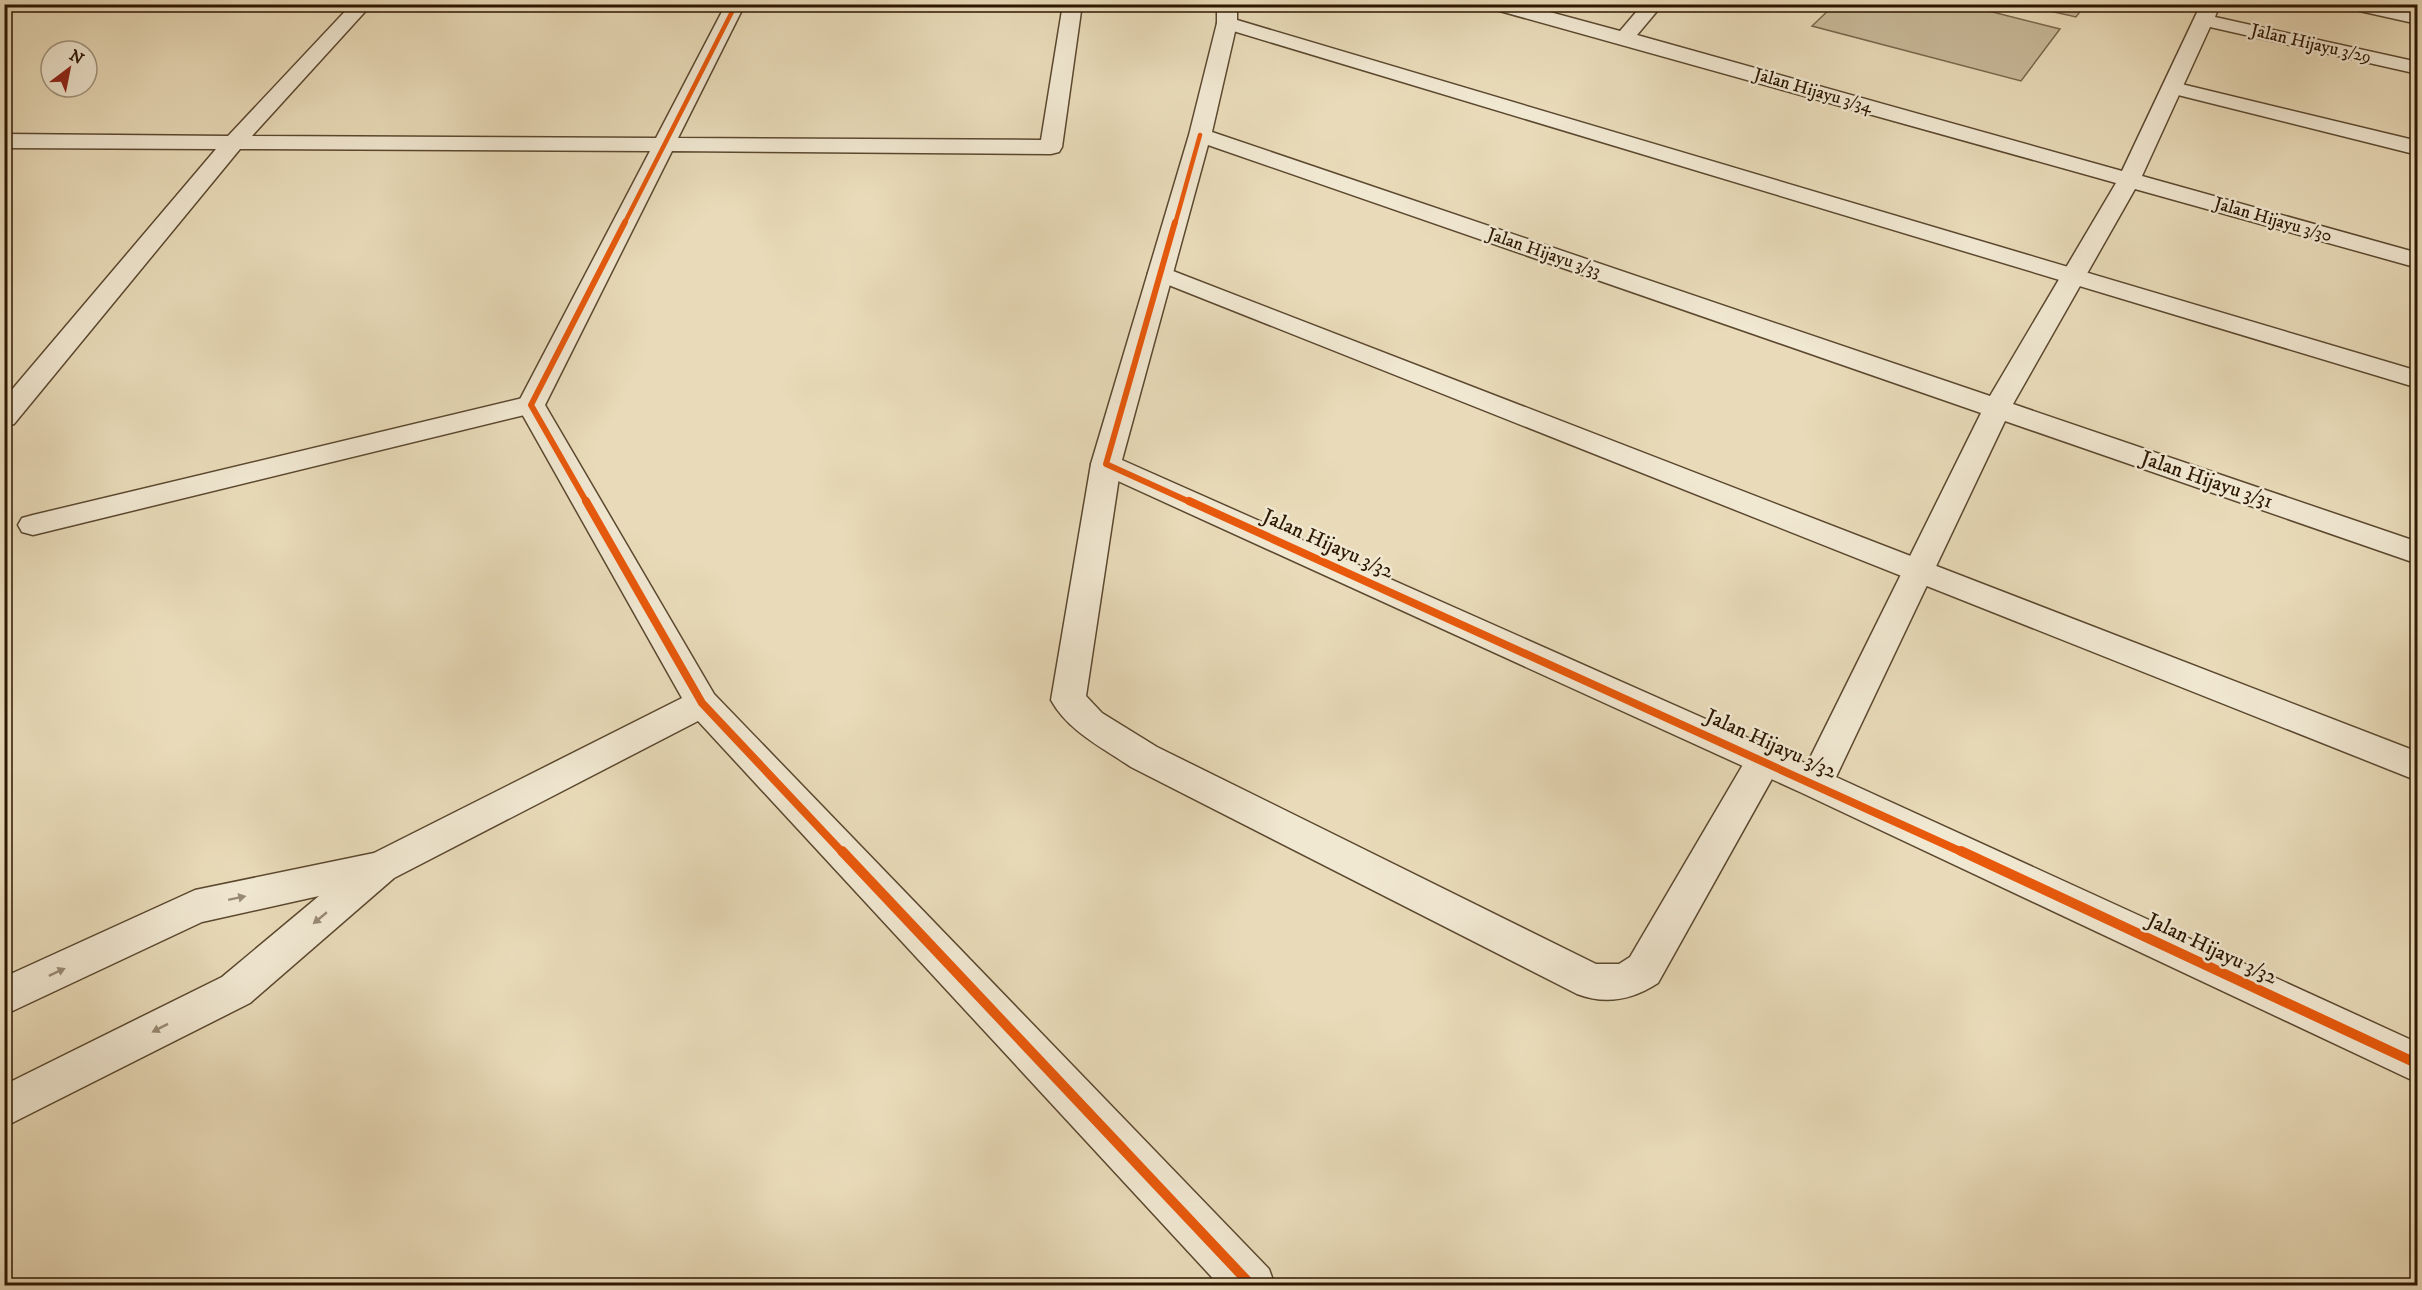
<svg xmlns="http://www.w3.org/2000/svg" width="2422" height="1290" font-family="'IM FELL DW Pica',serif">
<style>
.green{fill:#c9ba9a;stroke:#7a684e;stroke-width:1.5}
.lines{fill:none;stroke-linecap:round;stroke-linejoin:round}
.lane-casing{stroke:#5b482f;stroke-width:3}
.street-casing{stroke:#5b482f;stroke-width:3}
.lane{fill:#f1e8d2;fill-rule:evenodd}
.street{fill:#f1e8d2;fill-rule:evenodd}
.cycleway-far3-casing{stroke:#f1e8d2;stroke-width:7}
.cycleway-far2-casing{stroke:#f1e8d2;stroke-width:9}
.cycleway-far1-casing{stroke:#f1e8d2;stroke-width:11}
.cycleway-casing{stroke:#f1e8d2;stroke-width:14}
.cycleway-far3{stroke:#e8590c;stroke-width:4.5}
.cycleway-far2{stroke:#e8590c;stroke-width:6}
.cycleway-far1{stroke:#e8590c;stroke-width:8}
.cycleway{stroke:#e8590c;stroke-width:10}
.oneway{fill:#988a74}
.labels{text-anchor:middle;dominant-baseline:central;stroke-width:5;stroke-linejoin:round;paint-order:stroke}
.far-street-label{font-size:18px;fill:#2c1701;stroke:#f1e8d2}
.street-label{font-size:21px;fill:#2c1701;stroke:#f1e8d2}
</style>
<rect width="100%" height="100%" fill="#e9dbb9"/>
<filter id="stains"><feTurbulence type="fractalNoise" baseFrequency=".00333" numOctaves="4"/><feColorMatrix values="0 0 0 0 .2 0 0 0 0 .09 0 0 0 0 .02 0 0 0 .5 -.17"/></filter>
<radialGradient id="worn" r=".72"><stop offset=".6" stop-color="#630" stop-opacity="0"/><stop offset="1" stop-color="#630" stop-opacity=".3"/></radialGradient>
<!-- green -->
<path class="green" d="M1961,4L2060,29L2021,81L1812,26L1834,5Z
M2023,5H2085L2076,17Z"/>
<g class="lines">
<!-- lane casing -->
<g class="lane-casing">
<path id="lane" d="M1227,17L2418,371V388L1220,27L1217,23L1220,19Z
M2173,82L2418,141V155L2166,92L2163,88L2166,84Z
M1160,266L2418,752V781L1151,278L1148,273L1151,268Z
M531,396L541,399L545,405L541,411L33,535L22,532L18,525L22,518L33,515Z
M1106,455L1116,457L1121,464L1086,696L1102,713L1157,747L1596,964H1619L1630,957L1751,751L1764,747L1777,751L1782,761L1658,983C1632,1000 1606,1005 1577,994L1131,767C1103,748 1068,731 1051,700L1091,464L1096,457Z"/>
</g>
<!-- street casing -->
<g class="street-casing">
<path id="street" d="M352,4H372L252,136L656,138L726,4H745L678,138L1041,140L1063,4H1082L1062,147L1059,152L1051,154L672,151L545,405L714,694L1269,1269L1275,1286H1220L698,721L394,878L250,1003L4,1127V1085L222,977L319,896L202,922L4,1015V977L195,890L374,853L682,698L517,405L650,151L240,149L14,424L4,427V399L216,149L4,148V134L228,136Z
M1217,4H1237V23L1212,132L1990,396L2116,183L1489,8L1487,4H1520L1620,31L1643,4H1663L1637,35L2122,171L2201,4H2220L2215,17L2418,62V74L2210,27L2142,176L2418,253V268L2135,189L2013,404L2418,542V564L2005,421L1836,777L2418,1043V1083L1802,793L1096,471L1091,464L1189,135L1217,23ZM1208,145L1981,413L1807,764L1122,460Z
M2344,4H2382L2418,12V24L2346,8Z"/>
</g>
<!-- lane -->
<use href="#lane" class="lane"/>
<!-- street -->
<use href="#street" class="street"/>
<!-- cycleway-far3 casing -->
<g class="cycleway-far3-casing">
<path id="cycleway-far3" d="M624,224L736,4
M1175,224L1200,135"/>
</g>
<!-- cycleway-far2 casing -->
<g class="cycleway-far2-casing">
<path id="cycleway-far2" d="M1175,222L1106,464L1192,503
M587,503L531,405L625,222"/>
</g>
<!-- cycleway-far1 casing -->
<g class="cycleway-far1-casing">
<path id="cycleway-far1" d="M586,501L702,703L843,853
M1189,501L1964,853"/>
</g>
<!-- cycleway casing -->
<g class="cycleway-casing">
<path id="cycleway" d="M842,851L1252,1286
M1961,851L2418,1064"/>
</g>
<!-- cycleway-far3 -->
<use href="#cycleway-far3" class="cycleway-far3"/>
<!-- cycleway-far2 -->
<use href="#cycleway-far2" class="cycleway-far2"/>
<!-- cycleway-far1 -->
<use href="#cycleway-far1" class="cycleway-far1"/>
<!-- cycleway -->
<use href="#cycleway" class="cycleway"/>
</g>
<!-- one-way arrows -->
<defs><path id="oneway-solid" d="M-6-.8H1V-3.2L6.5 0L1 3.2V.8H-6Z" transform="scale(1.5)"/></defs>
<g class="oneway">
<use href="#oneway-solid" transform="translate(237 898) rotate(-12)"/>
<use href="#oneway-solid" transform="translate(320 918) rotate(140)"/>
<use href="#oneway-solid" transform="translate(57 972) rotate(-25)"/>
<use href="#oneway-solid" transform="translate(160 1028) rotate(153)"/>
</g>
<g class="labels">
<!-- far-street labels -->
<g class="far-street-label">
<text transform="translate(2311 44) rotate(13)">Jalan Hijayu 3/29</text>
<text transform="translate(1813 91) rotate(16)">Jalan Hijayu 3/34</text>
<text transform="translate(2273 220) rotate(16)">Jalan Hijayu 3/30</text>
<text transform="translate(1544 253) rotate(19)">Jalan Hijayu 3/33</text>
</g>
<!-- street labels -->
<g class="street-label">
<text transform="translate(2207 480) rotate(19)">Jalan Hijayu 3/31</text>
<text transform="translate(1328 544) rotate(24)">Jalan Hijayu 3/32</text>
<text transform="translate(1771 744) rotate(24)">Jalan Hijayu 3/32</text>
<text transform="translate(2212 949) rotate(25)">Jalan Hijayu 3/32</text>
</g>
</g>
<!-- margin -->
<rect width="2422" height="1290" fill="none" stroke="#e9dbb9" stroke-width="24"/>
<rect x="6" y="6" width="2410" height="1278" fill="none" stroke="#2c1701" stroke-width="3"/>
<rect x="12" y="12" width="2398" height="1266" fill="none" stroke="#2c1701" stroke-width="1.5"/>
<!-- north arrow -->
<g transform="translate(69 69) rotate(32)"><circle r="28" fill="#f1e8d2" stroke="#a2947e" stroke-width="1.5"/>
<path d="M0-4.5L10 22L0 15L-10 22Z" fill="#8f2418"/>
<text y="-9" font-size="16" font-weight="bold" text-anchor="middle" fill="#2c1701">N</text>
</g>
<rect width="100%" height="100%" filter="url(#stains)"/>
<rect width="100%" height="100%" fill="url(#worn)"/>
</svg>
